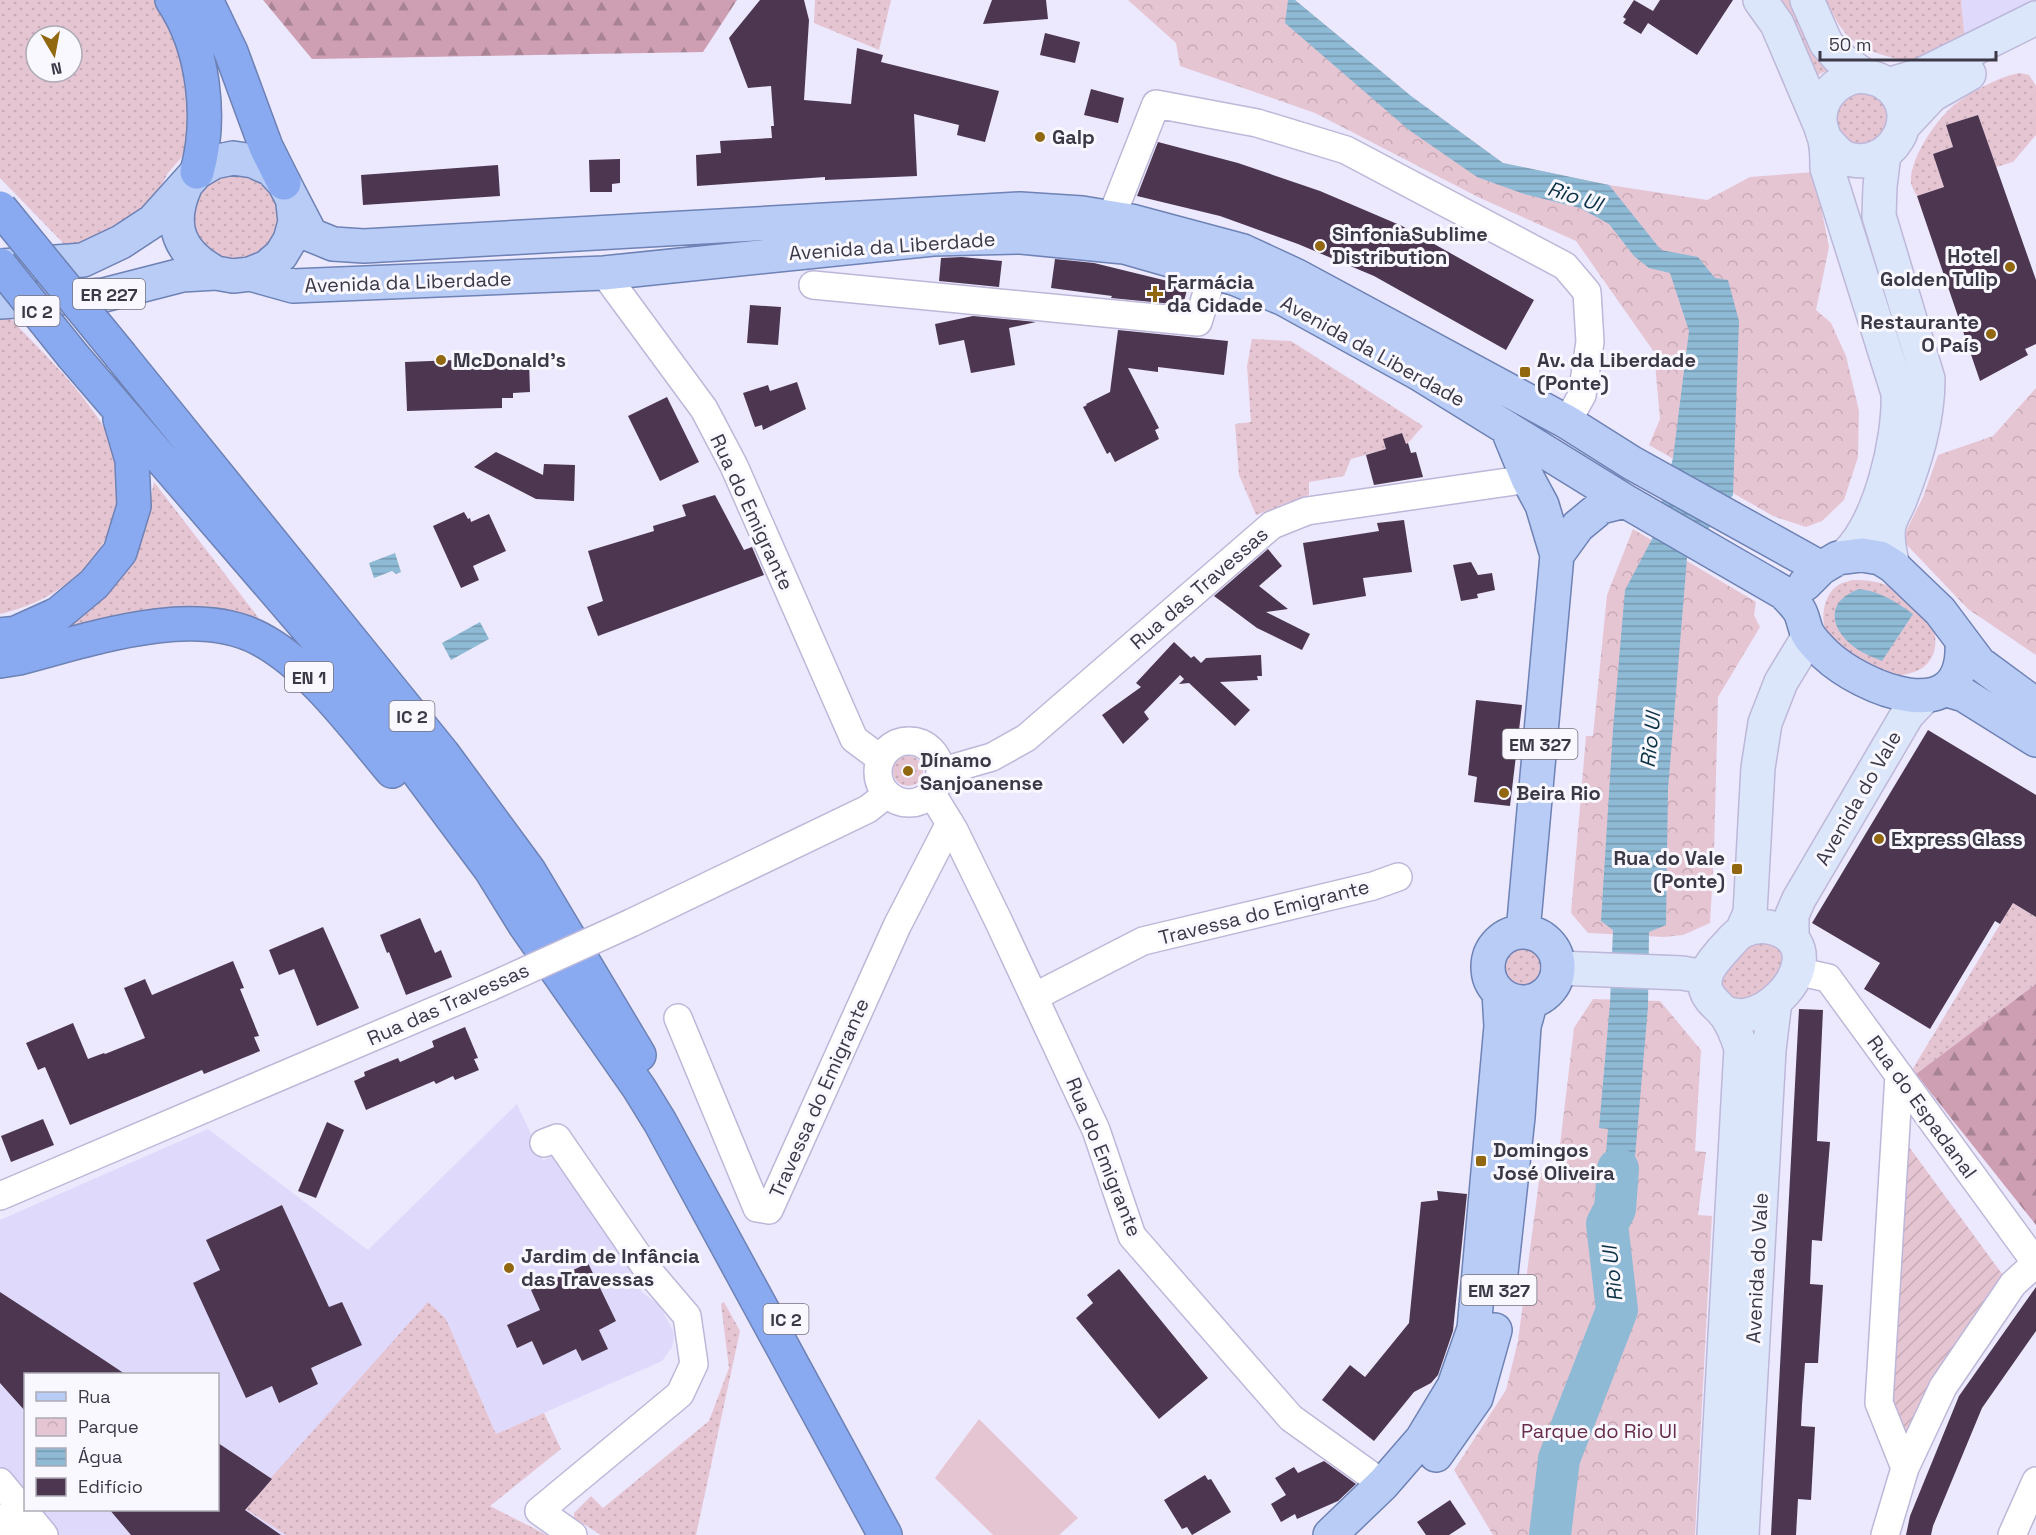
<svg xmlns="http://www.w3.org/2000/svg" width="2036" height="1535" font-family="'Space Grotesk',sans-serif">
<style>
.built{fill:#dfd9fc;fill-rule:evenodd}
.grass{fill:url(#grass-dots);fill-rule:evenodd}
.forest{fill:url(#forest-firs)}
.park{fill:url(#park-crowns)}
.garden{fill:url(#garden-furrows)}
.pitch{fill:#e6c5d3}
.water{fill:url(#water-rules)}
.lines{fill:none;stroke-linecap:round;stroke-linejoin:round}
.river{stroke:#8ebad5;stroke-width:42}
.building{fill:#4d3750}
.street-casing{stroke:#bdb7d9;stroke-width:30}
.secondary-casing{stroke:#bdb7d9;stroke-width:36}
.primary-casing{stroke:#6e82b5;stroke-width:36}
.highway-casing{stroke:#6e82b5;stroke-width:36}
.street{stroke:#fff;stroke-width:27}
.secondary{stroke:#dce6fa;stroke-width:33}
.primary{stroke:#b8ccf6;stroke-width:33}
.highway{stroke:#89aaf0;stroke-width:33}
.street-bridge-casing{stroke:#bdb7d9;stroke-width:30;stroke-linecap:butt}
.highway-bridge-casing{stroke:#6e82b5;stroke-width:36;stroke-linecap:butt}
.street-bridge{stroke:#fff;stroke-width:27}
.highway-bridge{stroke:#89aaf0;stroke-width:33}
.poi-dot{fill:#916710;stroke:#f9f7ff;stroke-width:2}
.labels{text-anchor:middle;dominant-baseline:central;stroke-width:6;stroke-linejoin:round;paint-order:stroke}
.shield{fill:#f9f7ff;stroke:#75727e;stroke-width:1.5}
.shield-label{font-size:18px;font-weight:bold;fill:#3c3947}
.poi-label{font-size:20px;font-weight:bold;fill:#3c3947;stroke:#f9f7ff;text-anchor:start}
.street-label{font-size:20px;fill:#3c3947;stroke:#f9f7ff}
.park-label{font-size:20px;fill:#672c49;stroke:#f9f7ff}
.water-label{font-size:21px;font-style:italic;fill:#0b3245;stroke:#f9f7ff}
</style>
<defs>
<pattern id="grass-dots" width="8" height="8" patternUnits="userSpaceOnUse" patternTransform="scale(1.5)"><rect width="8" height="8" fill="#e6c5d3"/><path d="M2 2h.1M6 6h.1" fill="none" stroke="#c6aab6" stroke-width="1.8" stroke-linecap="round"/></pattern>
<pattern id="forest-firs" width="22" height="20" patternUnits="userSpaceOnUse" patternTransform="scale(1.5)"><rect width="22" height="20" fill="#ce9fb3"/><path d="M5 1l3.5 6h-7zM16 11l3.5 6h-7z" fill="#a88393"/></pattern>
<pattern id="park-crowns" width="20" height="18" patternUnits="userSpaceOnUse" patternTransform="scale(1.5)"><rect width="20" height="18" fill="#e6c5d3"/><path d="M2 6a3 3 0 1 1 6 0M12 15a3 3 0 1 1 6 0" fill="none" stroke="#c6aab6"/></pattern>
<pattern id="garden-furrows" width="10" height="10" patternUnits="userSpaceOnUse" patternTransform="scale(1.5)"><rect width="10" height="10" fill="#e6c5d3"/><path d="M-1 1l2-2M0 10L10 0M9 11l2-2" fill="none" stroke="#c6aab6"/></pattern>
<pattern id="water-rules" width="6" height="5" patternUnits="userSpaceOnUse" patternTransform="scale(1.5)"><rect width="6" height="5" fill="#8ebad5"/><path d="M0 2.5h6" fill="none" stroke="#7598af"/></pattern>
</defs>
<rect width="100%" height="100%" fill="#ece8fe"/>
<!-- built -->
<path class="built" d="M1961,0H2036V4L1965,41Z
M517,1104L543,1160L559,1154L630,1259L632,1276L642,1292L659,1305L673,1330L674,1338L672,1347L662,1361L496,1434L446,1319L244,1508L286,1535H0V1220L208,1129L368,1250ZM26,1374H218V1510H26Z"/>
<!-- grass -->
<path class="grass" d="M0,0H158L171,20L192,87L187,151L168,173L157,193L140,214L102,239L67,247L0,178ZM36,36H72V72H36Z
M815,0H891L879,50L814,23Z
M1781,0H1794L1834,69L1821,73L1815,78Z
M1826,0H1961L1965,41C1952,47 1939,55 1926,58C1903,64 1865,53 1848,36C1838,26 1832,12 1826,0Z
M2020,73L2029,75L2036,86V135L2013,162L1996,167L1978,115L1946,125L1953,147L1933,154L1944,187L1917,196C1915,192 1912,188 1911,183C1909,160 1935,121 1953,106C1969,93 2000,76 2020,73Z
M1863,90L1879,96L1888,111L1887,128L1876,142L1857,146L1840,137L1833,110L1838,102Z
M238,172C275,187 274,186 280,225C275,233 271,243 265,249C262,253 254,255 249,257C194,278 162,182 238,172Z
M0,319H11C39,349 69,377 93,411C98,418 104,426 108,434C115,449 116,462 117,478C123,551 65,599 0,614Z
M1252,339L1291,341L1423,426L1408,443L1406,444L1402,433L1383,439L1386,449L1351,459L1344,476L1309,482V495L1256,515L1239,475L1235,424L1251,422L1247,366Z
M154,482L261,621L204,610L30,642C69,618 125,594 140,546C146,525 149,503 154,482Z
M1853,580C1866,580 1877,581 1889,586C1898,590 1927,614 1931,622C1939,638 1937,661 1919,670C1910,674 1901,676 1892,675C1874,673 1836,649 1827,634C1819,619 1824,592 1840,584C1844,582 1849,581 1853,580Z
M893 771a15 15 0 1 1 30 0a15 15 0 1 1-30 0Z
M2013,903L2036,917V984L1916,1074L1912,1070Z
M1754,943C1760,943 1767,942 1773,945C1798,958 1763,997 1745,999C1738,1000 1732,998 1728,994C1711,978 1740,951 1754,943Z
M1500 965a21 21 0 1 1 42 0a21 21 0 1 1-42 0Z
M428,1302L446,1319L496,1434L544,1413L561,1449L490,1506L547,1535H286L244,1508Z
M724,1302L740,1331L696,1535H601L574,1518V1513L591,1496L603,1508L709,1421L729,1368L721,1304Z"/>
<!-- forest -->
<path class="forest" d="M263,0H737L703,52L312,59Z
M2036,984V1225L1916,1074Z"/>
<!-- park -->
<path class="park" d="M1128,0H1295L1411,96L1503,163L1609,185L1707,200L1750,177L1814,172L1829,247L1816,310L1831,323L1846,356L1859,411L1858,457L1844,500L1822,521L1806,527L1773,516L1649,445L1660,419L1654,352L1576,241L1480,198L1315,113L1180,66L1176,43Z
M2036,388V655L1968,609L1905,543V533L1923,497L1938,455L1993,436Z
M1633,529L1756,602L1754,615L1760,627L1718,697L1714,853L1710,923L1683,935L1664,937L1588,933L1571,913L1586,736H1593L1607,595Z
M1593,999L1660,1001L1701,1050L1695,1151L1706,1152L1698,1215L1712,1216L1695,1535H1493L1454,1470L1506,1390L1518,1341L1540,1173L1557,1170L1574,1028Z"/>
<!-- garden -->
<path class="garden" d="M1904,1140L2005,1278L1906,1443L1891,1399Z"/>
<!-- pitch -->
<path class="pitch" d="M979,1419L1078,1518L1059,1535H993L935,1478Z"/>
<!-- water -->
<path class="water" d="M1288,0H1295L1411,96L1503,163L1609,185L1661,250L1698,257L1715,278L1728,280L1739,321L1733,495L1687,558L1668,789L1666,925L1649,932L1648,1007L1629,1226L1600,1223L1608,1129L1599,1128L1610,1003L1613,930L1601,921L1613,729L1625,590L1652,539L1673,458L1689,331L1670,273L1649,268L1634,256L1609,224L1580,208L1524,194L1477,177L1409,130L1285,23Z
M395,553L401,572L396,574L392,571L374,578L369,563Z
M1859,589C1880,591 1896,602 1913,614L1882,661C1875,658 1867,655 1860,651C1832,634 1821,603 1859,589Z
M480,622L489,639L451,660L442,643Z"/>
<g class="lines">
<!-- river -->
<path class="river" d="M1550,1535L1559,1459L1617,1310L1607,1224L1615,1209L1618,1169"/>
</g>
<!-- building -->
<path class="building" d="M760,0H804L809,20L804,100L851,104L857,48L883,55L881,62L999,91L985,142L957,135L959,125L914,114L917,176L825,180V177L697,186L696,155L721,153L720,141L772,138L771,126H774L771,86L748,88L729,38Z
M992,0H1046L1048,19L983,24Z
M1634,0L1653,11L1660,0H1733L1697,55L1648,23L1641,34L1623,23L1626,19L1623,17Z
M1045,33L1080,42L1075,63L1040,55Z
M1091,89L1124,98L1118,123L1084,115Z
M1978,115L2036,280V344L2025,349L2028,355L1980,381L1917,196L1944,187L1933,154L1953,147L1946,125Z
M1158,142L1238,163L1320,191L1402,226L1534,300L1506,350L1374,276L1298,244L1220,216L1137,196Z
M620,159V183L612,184V192H590L589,160Z
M498,165L500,196L363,205L361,175Z
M962,257L1002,261L999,287L939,281L941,258Z
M1055,259L1094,263L1188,286L1183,305L1111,298L1112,296L1051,288Z
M750,305L781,307L778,345L747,343Z
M973,316L1036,322L1009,328L1015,365L971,373L964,340L939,345L935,324Z
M1118,330L1228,341L1224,375L1158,367V372L1128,368L1159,428L1155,430L1159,439L1115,462L1110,452L1107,454L1083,407L1087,405L1086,404L1110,392Z
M507,358V362L529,361L530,392L513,393V398H502V408L407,411L405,362Z
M797,382L806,409L763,430L762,425L755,427L743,393L768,385L770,391Z
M667,397L699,462L660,481L628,416Z
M1402,433L1406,444L1408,443L1411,453L1416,452L1423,477L1374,485L1366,455L1386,449L1383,439Z
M496,452L543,475L544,464L575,465L574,501L536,499L474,467Z
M715,495L744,550L752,547L764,575L598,636L587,607L603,601L588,551L654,531L653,526L686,516L682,505Z
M464,512L468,519L470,518L471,522L489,514L506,551L473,566L479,580L461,588L433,526Z
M1404,520L1412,572L1363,578L1366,596L1313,605L1303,543L1379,531L1377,523Z
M1268,549L1282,566L1259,586L1288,609L1266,612L1310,634L1302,650L1257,628L1214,596Z
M1471,562L1478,575L1492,573L1495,590L1477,594L1478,598L1461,601L1453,565Z
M1174,642L1191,658L1194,656L1201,663L1206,658L1261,655L1262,676H1257L1258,680L1220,682L1250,710L1235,726L1189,683L1179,684L1184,679L1180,675L1144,712L1149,719L1123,744L1102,715L1141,687L1136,683Z
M1476,700L1522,705L1510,806L1474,802L1477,777L1468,775Z
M1928,730L2036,795V917L2013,903L2000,924L1995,921L1930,1029L1864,989L1880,963L1812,923Z
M420,918L435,953L441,950L452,977L406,995L389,952L387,953L380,935Z
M323,927L359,1008L317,1026L294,969L279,975L269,950Z
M233,961L244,988L240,989L259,1036L254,1037L260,1051L204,1074L202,1070L70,1125L45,1067L38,1070L26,1043L73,1023L88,1059L104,1053L105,1054L145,1038L124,988L145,979L152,995Z
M1799,1009L1823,1010L1817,1141L1830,1142L1822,1241L1812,1240L1810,1284L1823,1285L1818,1363H1805L1802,1405L1801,1426L1815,1427L1811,1500L1798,1499L1796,1535H1771Z
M465,1027L478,1058L474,1059L479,1070L455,1080L453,1076L436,1084L434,1081L366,1110L354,1081L365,1076L364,1072L398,1058L400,1062L434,1047L432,1041Z
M43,1119L54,1145L11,1162L1,1136Z
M327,1122L344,1130L316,1198L298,1191Z
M1437,1191L1467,1194L1453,1331L1438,1375L1431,1383L1414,1392L1374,1441L1322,1400L1350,1365L1365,1377L1409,1323L1421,1202L1438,1200Z
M282,1205L329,1307L342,1302L362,1345L311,1368L318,1384L279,1403L272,1386L246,1398L193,1283L220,1270L206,1240Z
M588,1263L616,1321L599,1330L608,1349L582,1361L576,1349L543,1365L532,1341L517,1348L507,1325L540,1310L531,1290Z
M1119,1269L1208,1378L1159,1419L1076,1318L1093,1303L1087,1295Z
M2036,1287V1331L1982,1408L1933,1526L1931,1535H1906L1910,1516L1959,1396Z
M0,1292L101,1358L125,1374H26V1412L0,1383Z
M218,1443L272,1479L245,1510L281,1535H131L109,1509H218Z
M1324,1461L1356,1484L1338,1501L1297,1519L1295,1514L1281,1522L1271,1504L1286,1495L1275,1478L1294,1467L1298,1473Z
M1205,1475L1208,1480L1211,1479L1231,1512L1192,1535L1187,1527L1182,1529L1164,1500Z
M1450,1500L1466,1524L1449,1535H1426L1417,1522Z"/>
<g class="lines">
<!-- street casing -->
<g class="street-casing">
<path id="street" d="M1111,218L1156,104L1257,123L1346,150L1565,266L1587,292L1590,342L1582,395L1567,422
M604,273L704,409L734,466L854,739L881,759
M813,285L1198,322L1213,273
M878 772a31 31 0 1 1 62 0a31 31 0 1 1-62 0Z
M940,772L992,757L1026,738L1272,525L1307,511L1528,479
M932,794L954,830L998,920L1096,1130L1132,1236L1291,1418L1383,1484
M631,923L868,809L887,794
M1796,971L1828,978L2036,1263
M1034,997L1143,941L1373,886L1398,877
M678,1018L757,1208L769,1210L897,926L950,823
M1899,1075L1879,1403L1905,1468
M544,1143L557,1138L647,1269L687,1316L694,1364L680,1394L539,1511L573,1535
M0,1196L490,987
M0,1482L44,1535
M0,1518L14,1535
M1885,1535L1905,1468L1943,1387L2013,1284L2036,1263
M2012,1535L2036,1481"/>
</g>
<!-- secondary casing -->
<g class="secondary-casing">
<path id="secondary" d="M1760,0L1777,24L1821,127
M1807,0L1826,43L1838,57L1866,77
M1887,85L1921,75L2036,18
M1903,126L1932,95L1969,74
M1825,139C1831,146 1837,154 1845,158C1890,174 1926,115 1888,85C1877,77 1861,74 1848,79C1829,87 1816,106 1821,127C1822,132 1824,136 1825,140C1827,149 1827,159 1827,168L1898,393C1900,439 1880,524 1845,556
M1884,154L1880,186L1879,216L1928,379C1928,421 1915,462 1900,500C1897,508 1891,517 1889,525C1886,539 1890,553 1893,566
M1742,931L1750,913L1758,768L1765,723L1781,682L1809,636
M1792,938V915L1799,899L1907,715L1924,697
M1558,968L1682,973L1705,977
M1714,1535L1741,1048C1737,1036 1733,1025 1726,1015C1719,1006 1709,1000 1706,990C1701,973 1714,961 1723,950C1729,944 1736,934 1743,931C1766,919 1803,932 1799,962C1796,986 1770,1011 1747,1015C1740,1017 1731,1014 1724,1013
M1742,1535L1769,1050L1775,1001"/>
</g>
<!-- primary casing -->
<g class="primary-casing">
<path id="primary" d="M185,187C168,226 179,253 216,273
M0,266L83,260L121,242L153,221L197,172L214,162L233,158L253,161L271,169L284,183L311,235L333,244L364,246L1020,209L1082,213L1131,221L1243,251L1297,276L1567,422L1632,463L1821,568
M250,274L293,286L604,273L933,239L1021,237L1124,247L1236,279L1284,299L1418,373L1625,501L1784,593C1789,598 1795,604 1799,610C1804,618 1804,629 1809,636C1813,642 1820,649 1825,654C1862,689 1966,732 1962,643
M0,302L104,295L182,275L216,273L233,276L250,274L267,267L281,255L290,240L295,222L293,204
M1507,428L1528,479L1542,505L1557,555L1523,932
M1557,555L1578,526L1601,507L1625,501
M1805,584L1821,568L1838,558L1862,555L1880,558L1893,566L1940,611L1979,663L2036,705
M1947,690L1964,695L2036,740
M1488 967a35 35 0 1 1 70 0a35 35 0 1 1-70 0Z
M1501,1273L1518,1117L1524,1026L1531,1001
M1436,1455L1476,1398L1495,1330
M1330,1535L1383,1484L1422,1439L1454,1386L1474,1329L1501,1026L1499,993"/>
</g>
<!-- highway casing -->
<g class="highway-casing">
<path id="highway" d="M172,0C204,47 212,118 197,172
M206,0L231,52L266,147L284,183
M73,356L333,658L491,870L525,925L639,1088L660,1122L885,1535
M121,356L443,754L529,871L639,1055
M0,635L16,633L58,614L94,584L120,552L134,506L132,460L120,419
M0,661L19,658C89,640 192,603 260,639C311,666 355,727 392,771"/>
</g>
<!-- street -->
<use href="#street" class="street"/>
<!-- secondary -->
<use href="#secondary" class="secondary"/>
<!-- primary -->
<use href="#primary" class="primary"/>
<!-- highway -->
<use href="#highway" class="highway"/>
<!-- street-bridge casing -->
<g class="street-bridge-casing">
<path id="street-bridge" d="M490,987L631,923"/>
</g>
<!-- highway-bridge casing -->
<g class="highway-bridge-casing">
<path id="highway-bridge" d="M0,208L121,356
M0,265L73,356"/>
</g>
<!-- street-bridge -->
<use href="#street-bridge" class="street-bridge"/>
<!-- highway-bridge -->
<use href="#highway-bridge" class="highway-bridge"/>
</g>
<!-- markers -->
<g class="poi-dot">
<circle cx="1040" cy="137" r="6"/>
<circle cx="1320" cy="246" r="6"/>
<circle cx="2010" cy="267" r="6"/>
<path d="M1152 285h6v6h6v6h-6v6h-6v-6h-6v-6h6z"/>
<circle cx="1991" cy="334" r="6"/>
<circle cx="441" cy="360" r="6"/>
<rect x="1519" y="366" width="12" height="12" rx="3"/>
<circle cx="908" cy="771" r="6"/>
<circle cx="1504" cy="793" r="6"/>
<circle cx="1879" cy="839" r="6"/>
<rect x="1731" y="863" width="12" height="12" rx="3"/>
<rect x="1475" y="1155" width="12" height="12" rx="3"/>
<circle cx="509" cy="1268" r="6"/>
</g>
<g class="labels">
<!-- shield labels -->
<g class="shield">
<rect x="73" y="279" width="72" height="30" rx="4.5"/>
<rect x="14.5" y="296" width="45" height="30" rx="4.5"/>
<rect x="285" y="662" width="48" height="30" rx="4.5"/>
<rect x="389.5" y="701" width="45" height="30" rx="4.5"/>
<rect x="1502.5" y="729" width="75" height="30" rx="4.5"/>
<rect x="1461.5" y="1275" width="75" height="30" rx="4.5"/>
<rect x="763.5" y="1304" width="45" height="30" rx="4.5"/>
</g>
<g class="shield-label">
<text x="109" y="294">ER 227</text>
<text x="37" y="311">IC 2</text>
<text x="309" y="677">EN 1</text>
<text x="412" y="716">IC 2</text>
<text x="1540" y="744">EM 327</text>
<text x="1499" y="1290">EM 327</text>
<text x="786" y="1319">IC 2</text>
</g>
<!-- poi labels -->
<g class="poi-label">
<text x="1052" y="137">Galp</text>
<text x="1332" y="234">SinfoniaSublime<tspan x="1332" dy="23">Distribution</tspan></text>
<text x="1998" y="256" text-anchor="end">Hotel<tspan x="1998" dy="23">Golden Tulip</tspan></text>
<text x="1167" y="282">Farmácia<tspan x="1167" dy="23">da Cidade</tspan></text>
<text x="1979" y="322" text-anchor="end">Restaurante<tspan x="1979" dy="23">O País</tspan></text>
<text x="453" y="360">McDonald's</text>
<text x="1537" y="360">Av. da Liberdade<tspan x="1537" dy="23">(Ponte)</tspan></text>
<text x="920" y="760">Dínamo<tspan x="920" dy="23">Sanjoanense</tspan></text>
<text x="1516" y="793">Beira Rio</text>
<text x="1891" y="839">Express Glass</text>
<text x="1725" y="858" text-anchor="end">Rua do Vale<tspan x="1725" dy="23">(Ponte)</tspan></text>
<text x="1493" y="1150">Domingos<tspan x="1493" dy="23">José Oliveira</tspan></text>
<text x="521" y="1256">Jardim de Infância<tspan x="521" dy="23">das Travessas</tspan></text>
</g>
<!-- street labels -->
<g class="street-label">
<text transform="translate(892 246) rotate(-4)">Avenida da Liberdade</text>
<text transform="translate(408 282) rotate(-2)">Avenida da Liberdade</text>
<text transform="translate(1373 351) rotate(29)">Avenida da Liberdade</text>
<text transform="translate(752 512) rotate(65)">Rua do Emigrante</text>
<text transform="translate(1199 588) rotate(-41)">Rua das Travessas</text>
<text transform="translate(1858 798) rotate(-60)">Avenida do Vale</text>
<text transform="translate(1264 912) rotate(-14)">Travessa do Emigrante</text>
<text transform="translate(448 1004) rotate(-24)">Rua das Travessas</text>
<text transform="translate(819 1098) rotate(-66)">Travessa do Emigrante</text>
<text transform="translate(1922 1107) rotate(54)">Rua do Espadanal</text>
<text transform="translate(1104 1157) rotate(68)">Rua do Emigrante</text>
<text transform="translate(1757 1268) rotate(-87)">Avenida do Vale</text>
</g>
<!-- park labels -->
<g class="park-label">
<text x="1599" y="1431">Parque do Rio Ul</text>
</g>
<!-- water labels -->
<g class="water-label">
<text transform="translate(1575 196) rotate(18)">Rio Ul</text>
<text transform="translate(1650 740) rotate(-84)">Rio Ul</text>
<text transform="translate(1612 1274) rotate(-96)">Rio Ul</text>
</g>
</g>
<!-- legend -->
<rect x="24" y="1373" width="195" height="138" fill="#f9f7ff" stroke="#adabb5" stroke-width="1.5"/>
<rect x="36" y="1392" width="30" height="9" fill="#b8ccf6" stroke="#adabb5" stroke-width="1.5"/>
<text x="78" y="1403" font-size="18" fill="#3c3947">Rua</text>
<rect x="36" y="1418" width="30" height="18" fill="url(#park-crowns)" stroke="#adabb5" stroke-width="1.5"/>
<text x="78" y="1433" font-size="18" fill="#3c3947">Parque</text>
<rect x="36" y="1448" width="30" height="18" fill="url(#water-rules)" stroke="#adabb5" stroke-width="1.5"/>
<text x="78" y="1463" font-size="18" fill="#3c3947">Água</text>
<rect x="36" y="1478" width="30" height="18" fill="#4d3750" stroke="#adabb5" stroke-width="1.5"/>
<text x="78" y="1493" font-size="18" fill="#3c3947">Edifício</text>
<!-- north arrow -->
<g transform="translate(54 54) rotate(170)"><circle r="28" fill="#f9f7ff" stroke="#adabb5" stroke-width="1.5"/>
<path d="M0-4.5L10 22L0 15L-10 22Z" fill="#916710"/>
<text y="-9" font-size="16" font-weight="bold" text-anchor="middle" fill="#3c3947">N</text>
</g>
<!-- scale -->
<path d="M1820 51v9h176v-9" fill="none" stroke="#3c3947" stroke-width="3"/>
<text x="1829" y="51" font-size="18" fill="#3c3947" stroke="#f9f7ff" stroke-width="4.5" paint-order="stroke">50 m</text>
</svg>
